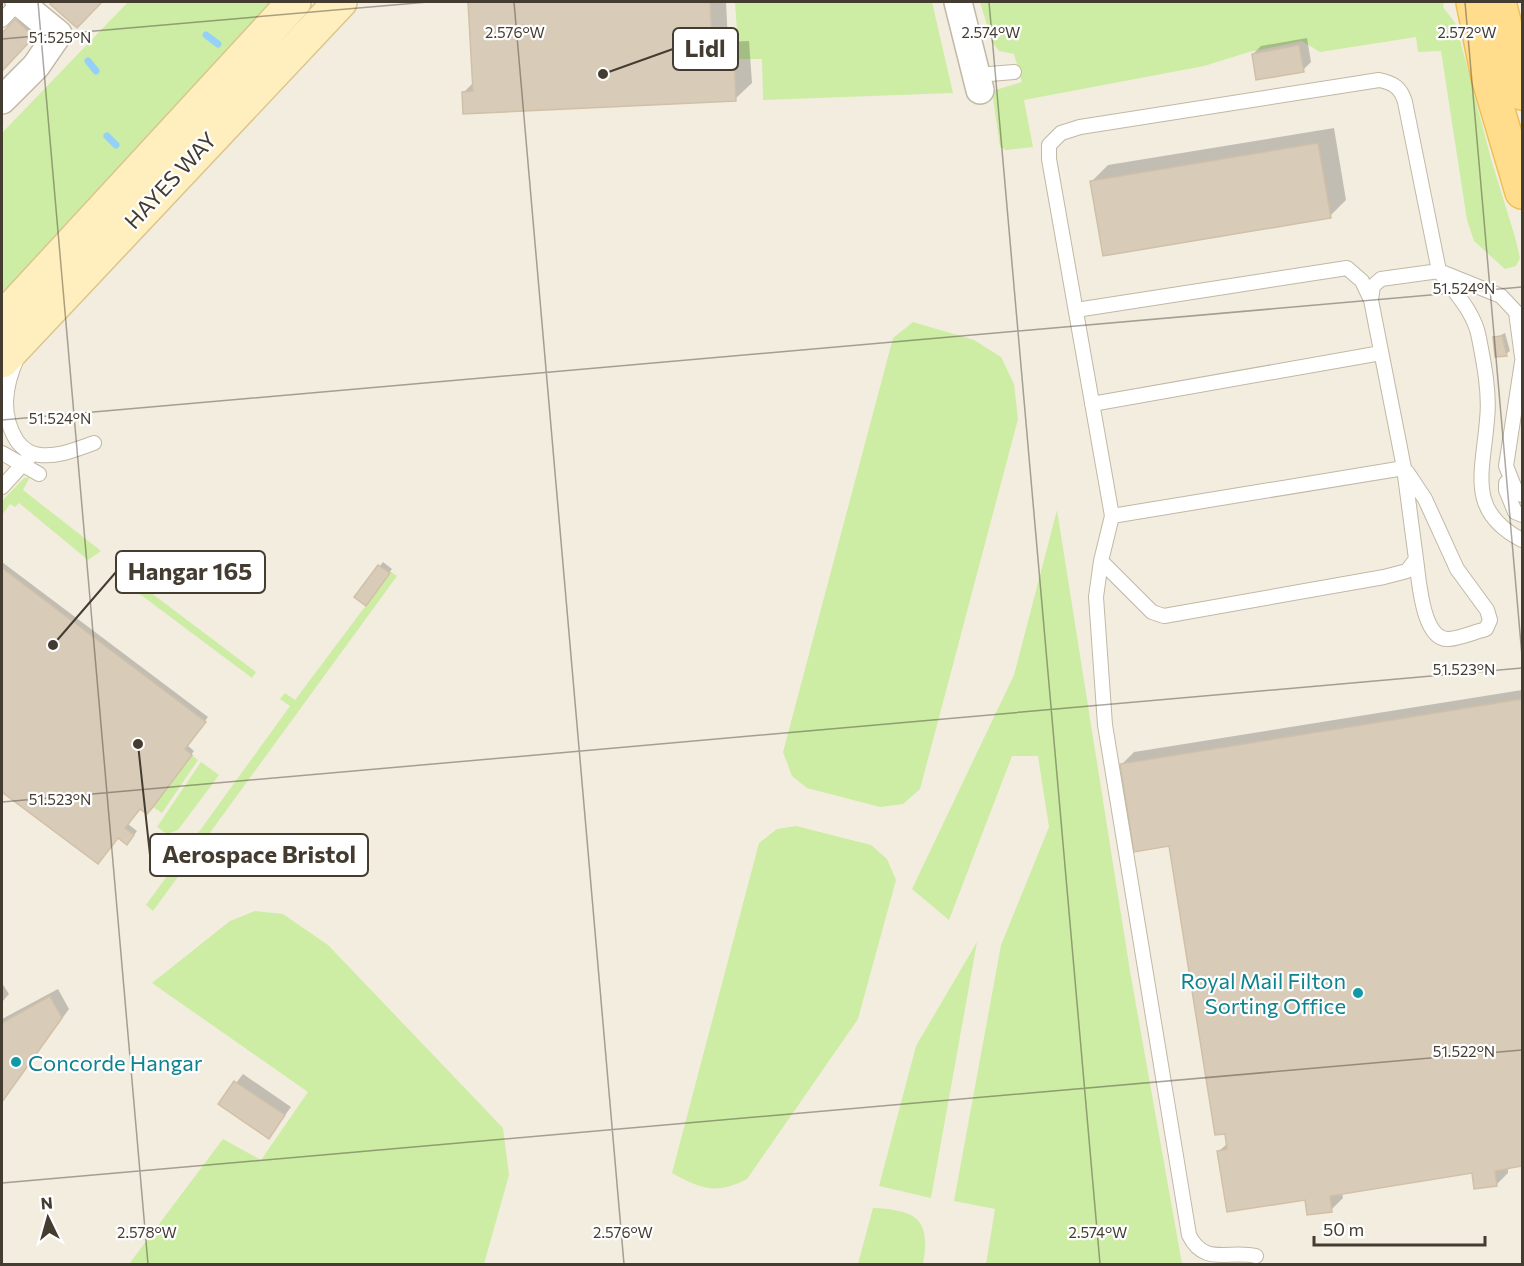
<svg xmlns="http://www.w3.org/2000/svg" width="1524" height="1266" font-family="Commissioner,sans-serif">
<style>
.green{fill:#cceda3}
.shadow{fill:#0003}
.lines{fill:none;stroke-linecap:round;stroke-linejoin:round}
.stream{stroke:#94d0f8;stroke-width:7}
.building{fill:#d8cbb8;stroke:#d1c0a7;stroke-width:1.5}
.lane-casing{stroke:#c1b8a5;stroke-width:16}
.street-casing{stroke:#c1b8a5;stroke-width:30}
.secondary-casing{stroke:#dbc68c;stroke-width:36}
.primary-casing{stroke:#f1bf50;stroke-width:36}
.lane{stroke:#fff;stroke-width:14}
.street{stroke:#fff;stroke-width:27}
.secondary{stroke:#ffefbe;stroke-width:33}
.primary{stroke:#ffdd8d;stroke-width:33}
.ticks{fill:none;stroke:#443c31;stroke-width:1.5;stroke-opacity:0.45}
.culture-dot{fill:#0f9aa8;stroke:#fff;stroke-width:2}
.labels{text-anchor:middle;dominant-baseline:central;stroke-width:4.5;stroke-linejoin:round;paint-order:stroke}
.street-label{font-size:22px;fill:#443c31;stroke:#fff}
.culture-label{font-size:22px;fill:#0d838f;stroke:#fff;text-anchor:end}
.ticks-label{font-size:15px;text-anchor:middle;fill:#443c31;stroke:#fff;stroke-width:4.5;stroke-linejoin:round;paint-order:stroke}
.leader{fill:none;stroke:#443c31;stroke-width:2}
.callout-dot{fill:#443c31;stroke:#fff;stroke-width:2}
.callout{fill:#fff;stroke:#443c31;stroke-width:2}
.callout-label{font-size:24px;text-anchor:middle;font-weight:bold;fill:#443c31}
</style>
<rect width="100%" height="100%" fill="#f3ede0"/>
<!-- green -->
<path class="green" d="M128,2H285L2,302V133Z
M735,2H932L953,93L763,100L762,59H739Z
M980,2H1444L1443,7L1456,24L1491,159L1515,237L1520,258L1516,266L1505,269L1474,241L1467,220L1441,51L1418,52L1416,37L1320,52L1302,41L1249,52L1204,66L1024,100L1033,147L1006,150L1000,147L992,91L1022,82L1014,54L999,51L992,42Z
M913,322L974,340L1001,357L1014,384L1018,419L920,789L903,804L880,807L807,788L792,776L783,752L893,338Z
M30,477L23,490L101,551L88,560L19,503L15,507L10,504L2,515V501L24,478Z
M1057,510L1130,971L1182,1264H986L995,1209L954,1201L1001,945L1049,827L1038,756H1012L949,920L912,889L1014,675Z
M391,572L397,576L153,911L146,905L290,706L280,699L285,693L295,700Z
M138,583L256,672L252,678L133,589Z
M192,755L198,760L162,813L153,807Z
M201,762L219,775L178,830L167,834L157,827Z
M796,826L871,845L887,859L896,880L858,1019L747,1179C716,1195 701,1189 672,1173L759,843L777,829Z
M255,911L283,914L328,945L503,1128L509,1175L484,1264H129L223,1139L261,1160L308,1092L152,983L230,921Z
M977,942L931,1198L879,1186L916,1046Z
M873,1208C917,1210 931,1219 923,1264H858Z"/>
<!-- shadow -->
<path class="shadow" d="M50,2H101L77,26Z
M471,2H726L728,42L749,41L752,83L735,99L464,92L474,82Z
M28,8L45,24L2,69V35Z
M1307,38L1311,62L1303,70L1253,54L1261,46Z
M1334,128L1346,200L1330,216L1092,181L1108,165Z
M1505,333L1510,351L1506,354L1495,338Z
M2,562L208,717L187,745L194,751L150,809L140,807L128,824L137,831L131,839L118,836L98,862L2,790Z
M383,562L392,569L369,600L356,596Z
M1522,690V1165L1508,1167V1173L1496,1185L1473,1171L1342,1192L1343,1198L1331,1210L1219,1151L1228,1143L1170,845L1122,764L1134,752Z
M2,983L9,994L2,1002Z
M58,989L69,1009L2,1102V1019Z
M243,1074L291,1107L269,1137L220,1104Z"/>
<g class="lines">
<!-- stream -->
<path class="stream" d="M206,35L218,44
M88,61L96,71
M107,136L116,145"/>
</g>
<!-- building -->
<path class="building" d="M53,2H102L77,28L50,4Z
M468,2H710L713,57L734,56L736,101L463,114L462,92L473,91Z
M15,19L34,37L2,71V33Z
M1299,45L1304,72L1256,80L1252,54Z
M1318,143L1331,218L1103,256L1090,181Z
M1502,336L1507,356L1495,357L1493,337Z
M378,565L390,573L366,606L354,597Z
M2,568L206,722L185,749L192,755L153,807L147,814L140,809L125,828L134,835L127,845L118,838L98,864L2,792Z
M1522,699V1166L1495,1171L1497,1186L1474,1189L1472,1173L1330,1196L1332,1212L1307,1215L1305,1200L1227,1212L1217,1151L1227,1149L1225,1134L1215,1135L1169,846L1134,852L1120,764Z
M50,996L62,1018L2,1102V1023Z
M234,1081L285,1115L269,1139L218,1104Z"/>
<g class="lines">
<!-- lane casing -->
<g class="lane-casing">
<path id="lane" d="M2,20L19,2
M977,75L1014,72
M1076,310L1347,268L1362,281L1371,300
M1522,357L1516,312L1501,296L1439,271C1454,291 1475,313 1479,338C1484,363 1490,394 1487,420C1483,472 1466,511 1522,540
M17,358C5,386 0,414 17,441C23,449 30,454 40,455C59,457 77,449 94,443
M1522,362L1506,466L1516,491L1522,495
M1092,404L1381,353
M2,453L39,474
M1407,472L1425,499L1457,569L1487,610L1490,620L1486,629C1474,632 1461,638 1449,639C1422,641 1419,579 1416,559
M1506,483V490L1515,512L1522,515
M2,487L32,454
M1112,516L1404,468
M1101,561L1152,612L1164,616L1384,577L1407,571L1416,559L1404,468L1371,300L1373,286L1381,279L1439,271L1405,102C1401,88 1394,83 1379,80L1080,127L1061,133L1049,145V159L1112,516L1101,561L1096,597L1105,725L1189,1235C1204,1266 1228,1250 1256,1256"/>
</g>
<!-- street casing -->
<g class="street-casing">
<path id="street" d="M958,2L980,90
M2,100L36,66L58,34L19,2"/>
</g>
<!-- secondary casing -->
<g class="secondary-casing">
<path id="secondary" d="M2,319L294,2
M2,361L340,2"/>
</g>
<!-- primary casing -->
<g class="primary-casing">
<path id="primary" d="M1473,2L1488,77L1522,192
M1499,2L1522,93"/>
</g>
<!-- lane -->
<use href="#lane" class="lane"/>
<!-- street -->
<use href="#street" class="street"/>
<!-- secondary -->
<use href="#secondary" class="secondary"/>
<!-- primary -->
<use href="#primary" class="primary"/>
</g>
<!-- ticks -->
<path class="ticks" d="M38,2L148,1264M514,2L624,1264M989,2L1100,1264M1465,2L1522,656M2,39L428,2M2,420L1522,287M2,802L1522,668M2,1183L1522,1050"/>
<!-- markers -->
<g class="culture-dot">
<circle cx="1358" cy="993" r="6"/>
<circle cx="16" cy="1062" r="6"/>
</g>
<g class="labels">
<!-- street labels -->
<g class="street-label">
<text transform="translate(170 180) rotate(-47)">HAYES WAY</text>
</g>
<!-- culture labels -->
<g class="culture-label">
<text x="1346" y="980">Royal Mail Filton<tspan x="1346" dy="25">Sorting Office</tspan></text>
<text x="28" y="1062" text-anchor="start">Concorde Hangar</text>
</g>
</g>
<g class="ticks-label">
<text x="515" y="38">2.576°W</text>
<text x="991" y="38">2.574°W</text>
<text x="1467" y="38">2.572°W</text>
<text x="60" y="43">51.525°N</text>
<text x="1464" y="294">51.524°N</text>
<text x="60" y="424">51.524°N</text>
<text x="1464" y="675">51.523°N</text>
<text x="60" y="805">51.523°N</text>
<text x="1464" y="1057">51.522°N</text>
<text x="147" y="1238">2.578°W</text>
<text x="623" y="1238">2.576°W</text>
<text x="1098" y="1238">2.574°W</text>
</g>
<!-- callouts -->
<path class="leader" d="M603 74L673 49M53 645L116 572M138 744L150 855"/>
<g class="callout-dot">
<circle cx="603" cy="74" r="6"/>
<circle cx="53" cy="645" r="6"/>
<circle cx="138" cy="744" r="6"/>
</g>
<g class="callout">
<rect x="673" y="28" width="65" height="42" rx="6"/>
<rect x="116" y="551" width="149" height="42" rx="6"/>
<rect x="150" y="834" width="218" height="42" rx="6"/>
</g>
<g class="callout-label">
<text x="705" y="57">Lidl</text>
<text x="190" y="580">Hangar 165</text>
<text x="259" y="863">Aerospace Bristol</text>
</g>
<!-- border -->
<rect width="1524" height="1266" fill="none" stroke="#443c31" stroke-width="6"/>
<!-- north arrow -->
<g transform="translate(48 1218) rotate(355)" stroke="#ffffff" stroke-width="4.5" paint-order="stroke">
<path d="M0-4.5L10 22L0 15L-10 22Z" fill="#443c31"/>
<text y="-9" font-size="16" font-weight="bold" text-anchor="middle" fill="#443c31">N</text>
</g>
<!-- scale -->
<path d="M1314 1236v9h171v-9" fill="none" stroke="#443c31" stroke-width="3"/>
<text x="1323" y="1236" font-size="18" fill="#443c31" stroke="#ffffff" stroke-width="4.5" paint-order="stroke">50 m</text>
</svg>
